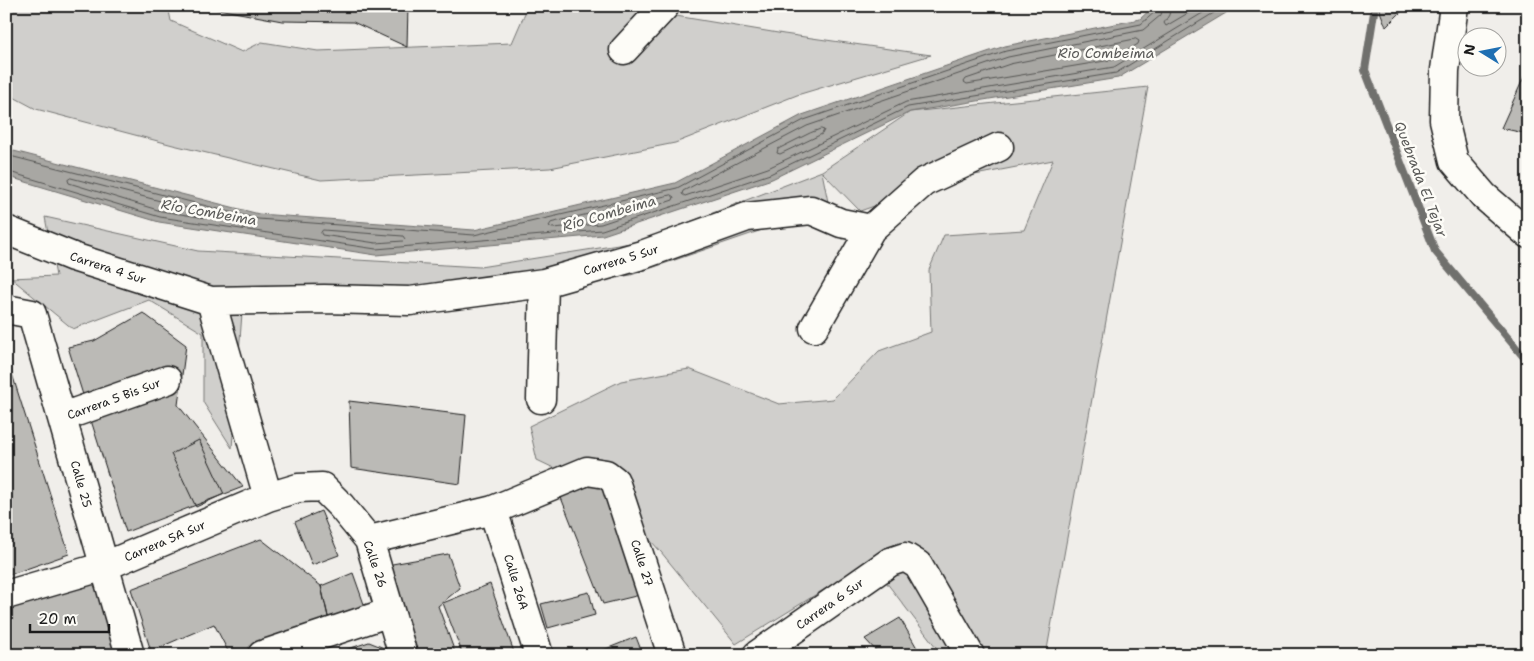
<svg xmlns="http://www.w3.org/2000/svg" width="1534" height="661" font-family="'Shantell Sans',sans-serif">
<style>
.green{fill:#d0cfcc;stroke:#767674}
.water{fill:#a8a7a3;stroke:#706f6d}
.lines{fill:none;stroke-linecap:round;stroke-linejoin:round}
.shore{stroke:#545452;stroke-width:1}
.stream{stroke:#706f6d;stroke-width:8}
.building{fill:#bbbab6;stroke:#1c1c1c}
.minor-casing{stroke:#1c1c1c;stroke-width:31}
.minor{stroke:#fdfcf7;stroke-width:28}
.labels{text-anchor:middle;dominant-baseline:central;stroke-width:5;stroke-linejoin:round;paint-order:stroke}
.street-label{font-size:12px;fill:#1c1c1c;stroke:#fdfcf7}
.water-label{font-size:14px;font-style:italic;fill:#5b5b59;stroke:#fdfcf7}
</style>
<rect width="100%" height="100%" fill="#f0eeea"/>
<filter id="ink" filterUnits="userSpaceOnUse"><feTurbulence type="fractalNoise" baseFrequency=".02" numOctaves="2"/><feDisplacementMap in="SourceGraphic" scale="10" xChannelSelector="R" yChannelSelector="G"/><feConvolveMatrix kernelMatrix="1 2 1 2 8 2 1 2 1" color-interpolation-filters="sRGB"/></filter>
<g filter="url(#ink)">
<!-- green -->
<path class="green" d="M6,6H168L171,21L242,52L262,42L318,51L512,43L528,6H616L784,34L931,55L797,95L675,143L550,168L321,180L173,145L36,109L6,93Z
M1148,87L1046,655H942L870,561L736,644L661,552L608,494L537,460L529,426L621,381L689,369L779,404L833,399L879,351L931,332L929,270L944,235L1024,230L1053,160L949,180L860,211L822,172L829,207L631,275L460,302L242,313L232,448L203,402V333L149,300L73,329L11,278L56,276L45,217L198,251L480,267L637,242L822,171L910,112Z"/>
<!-- water -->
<path class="water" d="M1154,6H1232L1226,13L1118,78L910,112L772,179L603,235L376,255L159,222L6,176V149L259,214L474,230L675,183L802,115L1005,46L1140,19Z"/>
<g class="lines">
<!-- shore -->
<path class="shore" d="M1163,6L1161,15L1143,30L1008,57L807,126L683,191L682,194L685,196L768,168L906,102L1114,67L1214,6
M1171,6L1169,15L1164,23L1166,26L1200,6
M1136,39L1139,41L1138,44L1111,60L967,84L964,82L966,79L1010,64Z
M821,129L824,130L822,134L780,154L777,153L778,149L810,133Z
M6,155L258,219L474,235L677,188L804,120L1006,51L1141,24L1156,11L1157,6
M6,171L160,217L376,249L602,230L770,174L908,107L1116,73L1225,6
M71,178L207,213L209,216L206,218L161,211L69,183L68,180Z
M671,195L674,197L673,200L601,224L552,228L549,226L551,223Z
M323,230L403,236L405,239L403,241L376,243L322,235L321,233Z"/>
<!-- stream -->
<path class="stream" d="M1375,6L1365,70L1435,251L1528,362"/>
</g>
<!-- building -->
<path class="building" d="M202,6H408L407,47L353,22L282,21Z
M1378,6H1404L1405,8L1386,27Z
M1528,68V134L1501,128Z
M143,313L186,345L178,405L243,487L126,532L68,347L94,341Z
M6,355L69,554L6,576Z
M349,401L466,415L460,484L351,468Z
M199,440L224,494L196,507L171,454Z
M603,485L644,594L603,604L558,490Z
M321,511L339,555L312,565L295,522Z
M261,539L321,586L329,621L234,655H230L214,624L151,651L131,589Z
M448,554L460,588L438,606L456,655H411L381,566Z
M105,566L130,655H6V595Z
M353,573L365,607L329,621L321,586Z
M490,584L515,655H463L443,603Z
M589,592L595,615L548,628L541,604Z
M900,618L921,655H880L865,639Z
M636,637L643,655H591Z
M369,642L399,654L330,655Z"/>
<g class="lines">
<!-- minor casing -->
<g class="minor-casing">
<path id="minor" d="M1454,6L1445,70L1444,120L1454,161L1484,196L1528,234
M624,50L665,6
M6,230L73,257L211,301L324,299L410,301L544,283L642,255L747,217L811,210L841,223L871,229
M211,301L268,497
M6,309L32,314L130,655
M814,328L871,229L924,182L999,147
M541,399L544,283
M62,417L167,380
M493,510L539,655
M369,540L493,510L587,471L606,474L615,481L672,655
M6,595L105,566L268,497L298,488L322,487L341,506L369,540L403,655
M262,655L390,612
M757,655L890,562L905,557L918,565L970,655"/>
</g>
<!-- minor -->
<use href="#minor" class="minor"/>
</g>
</g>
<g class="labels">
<!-- street labels -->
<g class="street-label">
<text transform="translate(621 260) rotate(-17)">Carrera 5 Sur</text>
<text transform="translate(108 268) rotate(18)">Carrera 4 Sur</text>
<text transform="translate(114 399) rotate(-20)">Carrera 5 Bis Sur</text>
<text transform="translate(81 484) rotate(74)">Calle 25</text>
<text transform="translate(165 541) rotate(-23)">Carrera 5A Sur</text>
<text transform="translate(642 563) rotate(72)">Calle 27</text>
<text transform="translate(375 564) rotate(71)">Calle 26</text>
<text transform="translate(516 582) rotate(73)">Calle 26A</text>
<text transform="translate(830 604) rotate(-35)">Carrera 6 Sur</text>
</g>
<!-- water labels -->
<g class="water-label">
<text x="1106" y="53">Rio Combeima</text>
<text transform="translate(1421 179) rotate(69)">Quebrada El Tejar</text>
<text transform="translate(209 212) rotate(10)">Río Combeima</text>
<text transform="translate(609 213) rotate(-16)">Río Combeima</text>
</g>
</g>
<!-- margin -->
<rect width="1534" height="661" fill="none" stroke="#fdfcf7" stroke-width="25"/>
<rect x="12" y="12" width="1509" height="636" fill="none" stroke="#1c1c1c" stroke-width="2" filter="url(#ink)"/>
<!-- north arrow -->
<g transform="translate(1482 52) rotate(280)"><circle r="24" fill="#fdfcf7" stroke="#a3a29f"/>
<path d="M0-4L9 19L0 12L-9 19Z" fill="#1f6fb2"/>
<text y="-8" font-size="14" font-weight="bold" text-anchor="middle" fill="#1c1c1c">N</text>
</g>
<!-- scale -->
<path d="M30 624v8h79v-8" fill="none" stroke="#1c1c1c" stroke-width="2.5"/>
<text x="38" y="624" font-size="15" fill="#1c1c1c" stroke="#fdfcf7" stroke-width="4" paint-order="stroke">20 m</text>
</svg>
